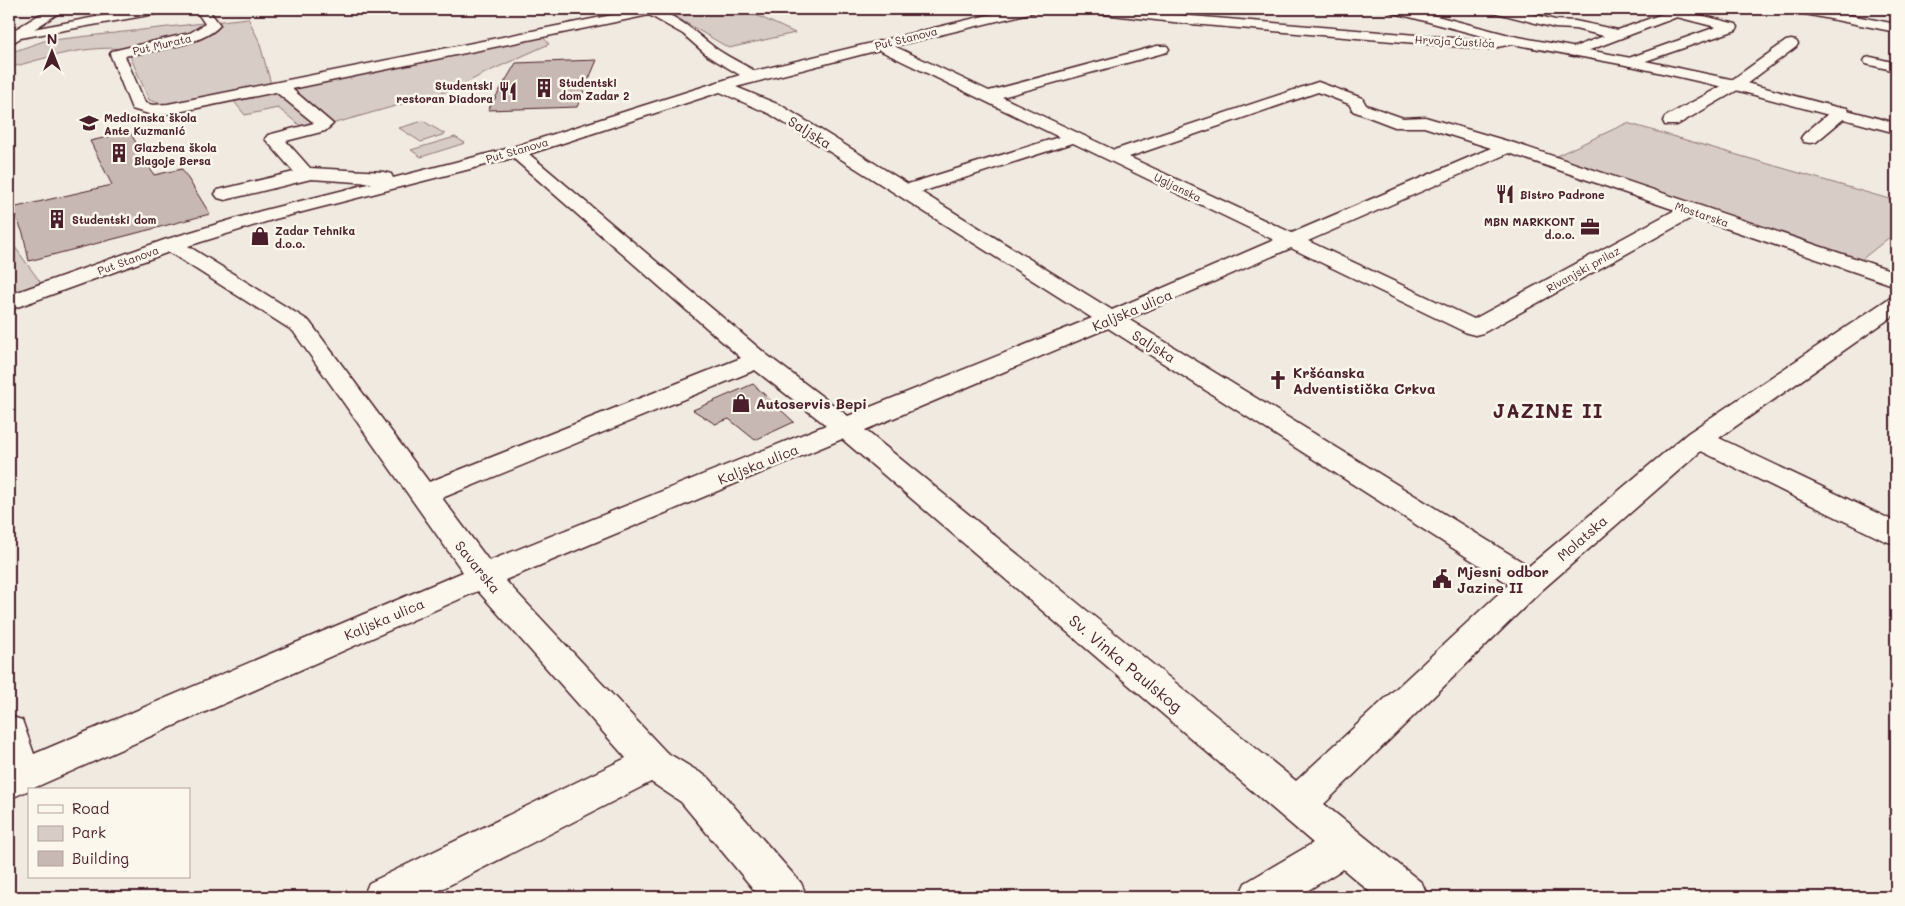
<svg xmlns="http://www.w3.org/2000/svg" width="1905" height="906" font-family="Mali,sans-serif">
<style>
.green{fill:#d8ccc6;stroke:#917678}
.building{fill:#c8b8b3;stroke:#4a1f2b}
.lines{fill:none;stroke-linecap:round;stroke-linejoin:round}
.minor-casing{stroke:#4a1f2b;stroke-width:3}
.major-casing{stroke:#4a1f2b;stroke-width:3}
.minor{fill:#fbf7ec;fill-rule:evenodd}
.major{fill:#fbf7ec;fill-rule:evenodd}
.labels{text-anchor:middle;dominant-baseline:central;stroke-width:5;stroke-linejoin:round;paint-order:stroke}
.far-street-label{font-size:11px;fill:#4a1f2b;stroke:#fbf7ec}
.far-poi-label{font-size:11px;font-weight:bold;fill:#4a1f2b;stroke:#fbf7ec;text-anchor:start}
.street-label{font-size:14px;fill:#4a1f2b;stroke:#fbf7ec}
.poi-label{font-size:14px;font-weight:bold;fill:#4a1f2b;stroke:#fbf7ec;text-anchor:start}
.near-street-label{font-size:16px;fill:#4a1f2b;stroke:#fbf7ec}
.district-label{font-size:19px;font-weight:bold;letter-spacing:1px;fill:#4a1f2b;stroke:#fbf7ec}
</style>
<rect width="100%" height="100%" fill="#f0eae0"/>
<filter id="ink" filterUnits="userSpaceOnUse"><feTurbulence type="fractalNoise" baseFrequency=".02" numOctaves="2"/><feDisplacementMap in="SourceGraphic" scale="10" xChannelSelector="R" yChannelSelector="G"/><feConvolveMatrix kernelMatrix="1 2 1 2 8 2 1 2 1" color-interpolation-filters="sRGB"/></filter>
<g filter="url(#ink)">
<!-- green -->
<path class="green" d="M662,9H743L795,33L729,48Z
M248,18L259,41L271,84L179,103L163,104L149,100L127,49C86,45 48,57 9,68V53L44,41Z
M543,37L549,44L483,74L452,90L307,131L278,108L245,115L232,99Z
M423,121L445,134L421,142L399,128Z
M1627,123L1896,201V232L1861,260L1554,157Z
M455,137L465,143L421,157L411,150Z
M9,239L41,283L9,295Z"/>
<!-- building -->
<path class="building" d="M597,60L577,107L488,110L516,63Z
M130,132L154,175L182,169L210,214L29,261L23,233L12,208L112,185L90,141Z
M753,384L794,422L755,440L729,419L715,424L693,410Z"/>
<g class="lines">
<!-- minor casing -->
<g class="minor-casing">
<path id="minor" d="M138,9H167L160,13L9,40V34L12,33Z
M195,9H208L220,25C205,45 150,51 125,56L145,103L153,105L168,104L642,9C675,9 694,33 718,50C730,58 743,64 755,71L1013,9H1035L1034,12L894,46L989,91L1157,46H1167L1169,49L1167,52L1002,97L1114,150L1318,82L1362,98L1366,105L1403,118L1425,117L1514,143L1896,272V286L1693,217L1483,333L1475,335L1467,333L1291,248L1128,319L1529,566L1688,433L1888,299L1896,297V314L1719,438L1896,522V544L1885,541L1701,451L1542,590L1324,804L1422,883L1428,897H1376L1343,869L1297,897H1239L1245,883L1313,843L842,439L505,580L666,752L709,778L801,883L807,897H760L681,802L651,782L426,897H363L369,883L626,758L478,591L9,799V716L22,720L34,754L463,572L293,331L169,252L9,310V295L164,240L261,211L372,183L311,179L225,200L218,198L215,194L218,190L294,172L265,139L268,135L314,123L276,92L168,114L152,115L132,109L110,54L112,51L190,33L205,24ZM649,15L683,34L708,56L740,75L510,148L393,178L391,174L384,172L310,168L286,141L325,131L333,124L292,89ZM879,50L1059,137L908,184L782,106L736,87ZM720,92L770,114L1092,318L848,416L767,355L529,154ZM1318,92L1349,104L1353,111L1395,127H1424L1491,148L1292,233L1129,157ZM1073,143L1274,240L1112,310L921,192ZM1509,153L1675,210L1474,319L1308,241ZM513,158L741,358L429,482L309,321L188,246L275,219ZM1108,328L1509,584L1296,781L865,430ZM755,370L826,425L489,561L442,498Z
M1087,9H1127L1191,16L1488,41L1512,36L1517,37L1519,40L1517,43L1488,49L1191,24L1094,13Z
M1491,9H1513L1555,20L1575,21L1618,30L1676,9L1736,24L1738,27L1736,30L1631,66L1626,65L1624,62L1626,59L1716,27L1677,17L1574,56L1569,55L1567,52L1569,49L1604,36L1575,29L1555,28L1493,12Z
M1793,9H1819L1896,24V32L1800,13Z
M1791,40L1796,41L1798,44L1796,47L1741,88L1677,125H1665L1663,121L1665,117L1729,82L1786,41Z
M1871,57L1896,63V71L1866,64L1864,61L1866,58Z
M1841,107L1847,108L1849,112L1847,116L1816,142L1810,143L1804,142L1801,138L1804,134L1835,108Z"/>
</g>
<!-- major casing -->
<g class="major-casing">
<path id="major" d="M49,9H65L14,42L9,43V33Z
M1389,9H1410L1513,36L1631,58L1735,80L1896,123V133L1732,89L1631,66L1512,44L1391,12Z"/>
</g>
<!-- minor -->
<use href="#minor" class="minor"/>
<!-- major -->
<use href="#major" class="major"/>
</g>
</g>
<!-- icons -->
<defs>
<g id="building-bare" transform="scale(1.5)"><path d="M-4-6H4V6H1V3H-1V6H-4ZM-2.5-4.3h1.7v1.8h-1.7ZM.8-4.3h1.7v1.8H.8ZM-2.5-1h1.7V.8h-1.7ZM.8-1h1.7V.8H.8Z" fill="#4a1f2b" stroke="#fbf7ec" stroke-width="2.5" paint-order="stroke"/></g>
<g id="restaurant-bare" transform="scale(1.5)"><path d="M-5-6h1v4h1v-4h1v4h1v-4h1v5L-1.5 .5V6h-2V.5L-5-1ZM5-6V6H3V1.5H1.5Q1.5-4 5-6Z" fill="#4a1f2b" stroke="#fbf7ec" stroke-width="2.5" paint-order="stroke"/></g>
<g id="school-bare" transform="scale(1.5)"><path d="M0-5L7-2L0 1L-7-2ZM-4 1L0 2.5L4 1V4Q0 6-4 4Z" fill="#4a1f2b" stroke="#fbf7ec" stroke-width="2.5" paint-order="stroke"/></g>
<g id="office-bare" transform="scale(1.5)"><path d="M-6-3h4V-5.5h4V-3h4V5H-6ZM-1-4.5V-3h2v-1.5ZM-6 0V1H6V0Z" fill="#4a1f2b" stroke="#fbf7ec" stroke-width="2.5" paint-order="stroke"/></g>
<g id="shop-bare" transform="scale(1.5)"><path d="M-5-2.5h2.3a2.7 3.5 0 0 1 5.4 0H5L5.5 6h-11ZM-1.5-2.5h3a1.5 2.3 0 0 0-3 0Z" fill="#4a1f2b" stroke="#fbf7ec" stroke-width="2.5" paint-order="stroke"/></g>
<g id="church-bare" transform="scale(1.5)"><path d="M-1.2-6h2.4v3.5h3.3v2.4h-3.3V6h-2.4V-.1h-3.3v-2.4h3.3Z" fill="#4a1f2b" stroke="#fbf7ec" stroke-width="2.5" paint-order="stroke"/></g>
<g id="civic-bare" transform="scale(1.5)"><path d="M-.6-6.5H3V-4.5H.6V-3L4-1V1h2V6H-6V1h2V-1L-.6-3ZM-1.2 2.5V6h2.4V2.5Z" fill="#4a1f2b" stroke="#fbf7ec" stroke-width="2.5" paint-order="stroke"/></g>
</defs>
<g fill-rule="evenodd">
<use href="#building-bare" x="544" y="88"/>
<use href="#restaurant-bare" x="508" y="91"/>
<use href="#school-bare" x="89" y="123"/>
<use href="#building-bare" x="119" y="153"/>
<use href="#restaurant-bare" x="1505" y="194"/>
<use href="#building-bare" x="57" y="219"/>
<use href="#office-bare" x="1590" y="227"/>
<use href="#shop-bare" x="260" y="236"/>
<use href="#church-bare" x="1278" y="380"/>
<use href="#shop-bare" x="741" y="403"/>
<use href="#civic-bare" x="1442" y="579"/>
</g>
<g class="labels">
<!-- far-street labels -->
<g class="far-street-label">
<text transform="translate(906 38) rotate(-14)">Put Stanova</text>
<text transform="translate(1455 41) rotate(3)">Hrvoja Ćustića</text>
<text transform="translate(162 44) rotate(-13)">Put Murata</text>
<text transform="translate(517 150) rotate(-16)">Put Stanova</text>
<text transform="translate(1178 187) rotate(26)">Ugljanska</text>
<text transform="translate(1702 214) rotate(19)">Mostarska</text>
<text transform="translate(128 260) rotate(-20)">Put Stanova</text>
<text transform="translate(1583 269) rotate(-29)">Rivanjski prilaz</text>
</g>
<!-- far-poi labels -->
<g class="far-poi-label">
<text x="559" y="82">Studentski<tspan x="559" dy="13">dom Zadar 2</tspan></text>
<text x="493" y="85" text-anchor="end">Studentski<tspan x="493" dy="13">restoran Diadora</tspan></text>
<text x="104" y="117">Medicinska škola<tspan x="104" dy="13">Ante Kuzmanić</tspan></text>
<text x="134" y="147">Glazbena škola<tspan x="134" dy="13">Blagoje Bersa</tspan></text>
<text x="1520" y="194">Bistro Padrone</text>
<text x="72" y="219">Studentski dom</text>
<text x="1575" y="221" text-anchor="end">MBN MARKKONT<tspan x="1575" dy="13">d.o.o.</tspan></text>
<text x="275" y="230">Zadar Tehnika<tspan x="275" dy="13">d.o.o.</tspan></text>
</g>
<!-- street labels -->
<g class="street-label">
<text transform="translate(810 132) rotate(32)">Saljska</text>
<text transform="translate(1132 310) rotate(-23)">Kaljska ulica</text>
<text transform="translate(1154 346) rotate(32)">Saljska</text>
<text transform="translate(758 464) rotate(-22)">Kaljska ulica</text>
<text transform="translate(1582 538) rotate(-41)">Molatska</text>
<text transform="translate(478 567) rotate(51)">Savarska</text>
<text transform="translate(384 619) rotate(-23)">Kaljska ulica</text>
</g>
<!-- poi labels -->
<g class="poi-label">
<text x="1293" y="372">Kršćanska<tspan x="1293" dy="16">Adventistička Crkva</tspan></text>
<text x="756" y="403">Autoservis Bepi</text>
<text x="1457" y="571">Mjesni odbor<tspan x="1457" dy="16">Jazine II</tspan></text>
</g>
<!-- near-street labels -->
<g class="near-street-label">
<text transform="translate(1126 663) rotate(40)">Sv. Vinka Paulskog</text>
</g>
<!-- district labels -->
<g class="district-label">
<text x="1548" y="410">JAZINE II</text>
</g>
</g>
<!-- margin -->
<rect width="1905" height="906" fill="none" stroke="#fbf7ec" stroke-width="30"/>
<rect x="15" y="15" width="1875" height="876" fill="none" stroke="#4a1f2b" stroke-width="2" filter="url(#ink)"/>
<!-- legend -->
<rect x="28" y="788" width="162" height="90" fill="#fbf7ec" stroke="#b4a19f"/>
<rect x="38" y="805" width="25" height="8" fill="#fbf7ec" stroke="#b4a19f"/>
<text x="72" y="814" font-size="15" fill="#4a1f2b">Road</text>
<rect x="38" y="826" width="25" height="15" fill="#d8ccc6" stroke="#b4a19f"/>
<text x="72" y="838" font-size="15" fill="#4a1f2b">Park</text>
<rect x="38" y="851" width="25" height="15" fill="#c8b8b3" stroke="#b4a19f"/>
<text x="72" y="864" font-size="15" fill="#4a1f2b">Building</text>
<!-- north arrow -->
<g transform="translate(52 52)" stroke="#fbf7ec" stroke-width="4" paint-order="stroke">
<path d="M0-4L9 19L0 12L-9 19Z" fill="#4a1f2b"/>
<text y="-8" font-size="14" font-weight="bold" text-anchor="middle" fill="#4a1f2b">N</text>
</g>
</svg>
